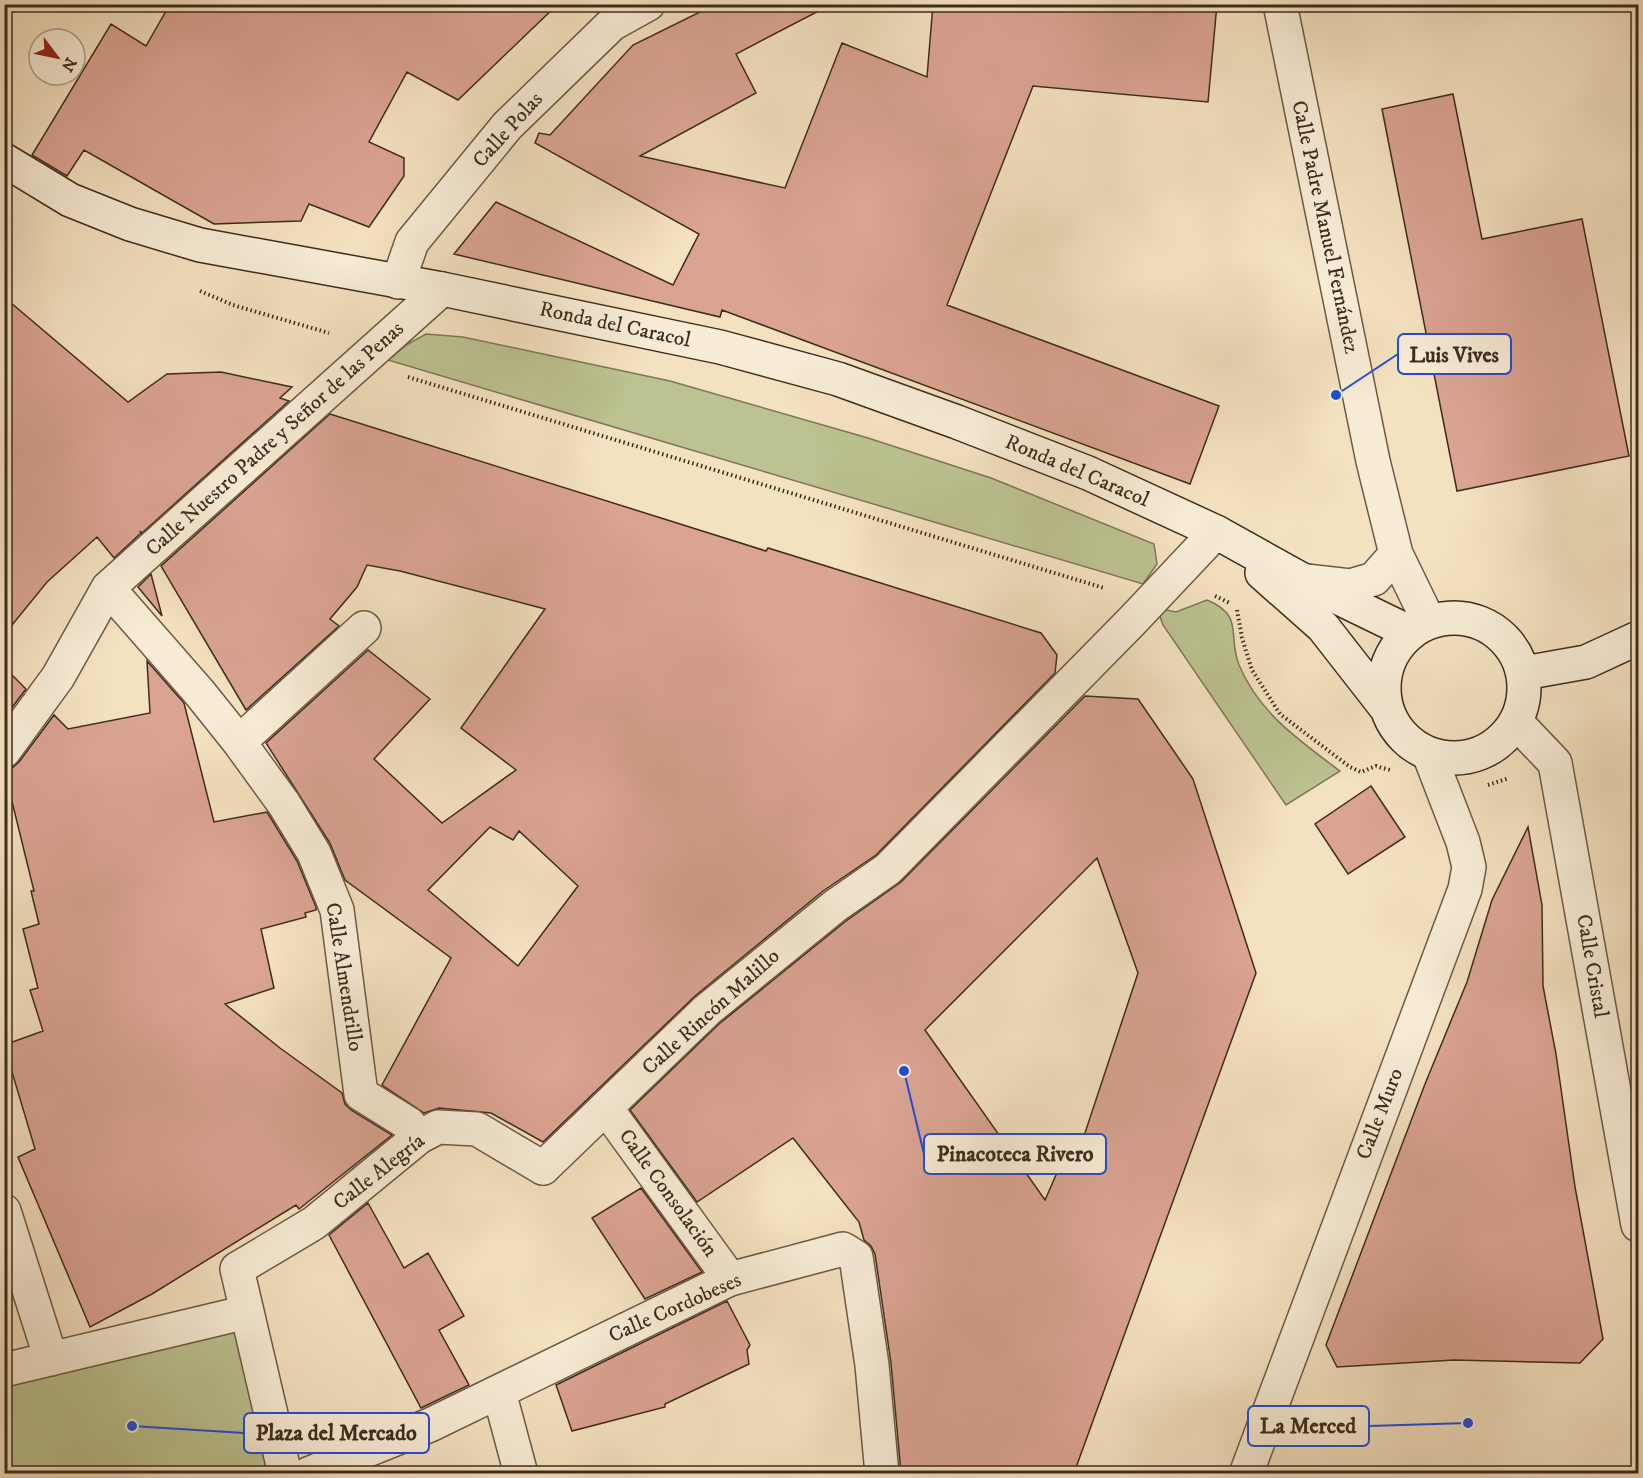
<svg xmlns="http://www.w3.org/2000/svg" width="1643" height="1478" font-family="'IM FELL DW Pica',serif">
<style>
.green{fill:#bcc291;stroke:#7d7757;stroke-width:1.5}
.building{fill:#daa392;stroke:#3e2c1d;stroke-width:1.5;fill-rule:evenodd}
.lines{fill:none;stroke-linecap:round;stroke-linejoin:round}
.pedestrian-casing{stroke:#6c5946;stroke-width:36}
.minor-casing{stroke:#6c5946;stroke-width:36}
.tertiary-casing{stroke:#6c5946;stroke-width:36}
.secondary-casing{stroke:#3e2c1d;stroke-width:36}
.path{stroke:#3e2c1d;stroke-width:4;stroke-dasharray:1.5 3;stroke-linecap:butt}
.pedestrian{stroke:#f8ecd6;stroke-width:33}
.minor{stroke:#f8ecd6;stroke-width:33}
.tertiary{stroke:#f8ecd6;stroke-width:33}
.secondary{stroke:#f8ecd6;stroke-width:33}
.labels{text-anchor:middle;dominant-baseline:central;stroke-width:4.5;stroke-linejoin:round;paint-order:stroke}
.street-label{font-size:21px;fill:#3e2c1d;stroke:#f8ecd6}
.leader{fill:none;stroke:#1d4ed8;stroke-width:2}
.callout-dot{fill:#1d4ed8;stroke:#f8ecd6;stroke-width:2}
.callout{fill:#f8ecd6;stroke:#1d4ed8;stroke-width:2}
.callout-label{font-size:22px;text-anchor:middle;font-weight:bold;fill:#3e2c1d}
</style>
<rect width="100%" height="100%" fill="#f4e1c0"/>
<filter id="stains"><feTurbulence type="fractalNoise" baseFrequency=".00333" numOctaves="4"/><feColorMatrix values="0 0 0 0 .2 0 0 0 0 .09 0 0 0 0 .02 0 0 0 .5 -.17"/></filter>
<radialGradient id="worn" r=".72"><stop offset=".6" stop-color="#630" stop-opacity="0"/><stop offset="1" stop-color="#630" stop-opacity=".3"/></radialGradient>
<!-- green -->
<path class="green" d="M426,334L463,337L670,381L868,438L991,478L1154,544L1157,564L1143,584L388,360L408,344Z
M1207,600C1245,616 1227,634 1239,665C1259,713 1300,741 1340,771L1286,805L1163,625L1159,614L1162,609L1176,612Z
M237,1329L269,1466L239,1474L5,1473L4,1385Z"/>
<!-- building -->
<path class="building" d="M170,4H558L458,100L407,72L369,142L404,158V176L369,227L309,204L301,221L214,224L84,150L67,176L32,155L111,24L146,46Z
M716,4H832L736,54L756,93L640,156L785,188L842,43L927,77L933,4H1217L1208,102L1033,86L947,305L1219,406L1190,484L722,310L720,317L454,254L496,202L673,285L699,234L535,143L539,133L550,135L633,45Z
M1453,94L1482,239L1582,219L1629,456L1457,491L1382,109Z
M4,297L128,402L167,374L221,372L292,387L280,398L289,401L142,533L140,531L141,533L114,558L97,537L47,582L4,635Z
M330,414L766,551L768,548L1041,633L1057,655L1055,673L876,855L823,891L695,996L543,1142L491,1113L439,1108L424,1113L382,1085L451,958L345,880L330,843L266,743L368,650L430,699L374,759L442,823L516,770L461,728L545,609L400,571L367,565L357,587L330,619L339,626L246,710L161,566ZM490,827L513,840L519,831L578,886L518,966L428,890Z
M151,574L162,616L138,587Z
M147,661L184,703L214,822L267,812L297,861L316,907V910L305,913L306,917L261,929L274,988L225,1004L280,1048L342,1093L345,1104L351,1110L392,1135L299,1209L296,1205L152,1294L90,1327L18,1157L35,1149L4,1045L43,1031L30,990L38,988L23,929L39,924L31,891H34L4,769L12,768L19,762L54,715L68,729L150,713Z
M4,667L26,689L4,718Z
M1085,696L1138,699L1193,779L1256,973L1074,1473H901L891,1363L875,1254L871,1246L864,1240L859,1222L793,1138L697,1202L630,1110L719,1024L846,921L901,882ZM1097,858L1138,973L1084,1136L1074,1134L1045,1200L925,1030Z
M1371,786L1405,837L1348,874L1315,824Z
M1528,827L1542,905L1543,986L1556,1054L1575,1187L1603,1339L1580,1363L1454,1360L1337,1367L1326,1345L1425,1084L1467,982L1492,900Z
M641,1188L702,1272L645,1299L592,1218Z
M368,1203L404,1268L428,1253L464,1316L439,1330L469,1385L421,1408L329,1235Z
M727,1301L750,1345L747,1350L749,1364L665,1404V1407L572,1431L556,1385Z"/>
<g class="lines">
<!-- pedestrian casing -->
<g class="pedestrian-casing">
<path id="pedestrian" d="M606,1108L730,1279
M543,1168L707,1010L835,906L888,869L1133,620L1216,532"/>
</g>
<!-- minor casing -->
<g class="minor-casing">
<path id="minor" d="M398,282L412,242L507,126L612,24L648,4
M108,588L199,692L239,742L284,804L314,853L337,910L361,1094L409,1124L419,1137
M239,742L364,628
M4,751L58,677L108,588L442,289
M4,1211L51,1359
M4,1370L247,1312
M499,1392L521,1474
M285,1474L237,1269L314,1223L419,1137L438,1127L477,1129L543,1168
M308,1474L430,1425L730,1279L843,1249L856,1257L872,1365L882,1474"/>
</g>
<!-- tertiary casing -->
<g class="tertiary-casing">
<path id="tertiary" d="M1280,4L1373,461L1396,554L1429,622
M1306,581L1350,586L1374,579L1396,554
M1516,722L1555,763L1638,1225
M1246,1474L1465,889L1469,867L1463,842L1429,754"/>
</g>
<!-- secondary casing -->
<g class="secondary-casing">
<path id="secondary" d="M4,160L70,200L130,224L200,245L442,289L720,347L838,379L957,422L1088,473L1216,532L1304,581L1411,633
M1262,573L1323,627L1387,709
M1384 688a70 70 0 1 1 140 0a70 70 0 1 1-140 0Z
M1524,673L1586,662L1638,638"/>
</g>
<!-- path -->
<path class="path" d="M200,291L233,305L329,333
M408,377L1104,588
M1215,596L1230,603
M1237,610L1242,638L1252,670L1280,714L1350,767L1361,772L1376,766L1390,770
M1488,785L1509,778"/>
<!-- pedestrian -->
<use href="#pedestrian" class="pedestrian"/>
<!-- minor -->
<use href="#minor" class="minor"/>
<!-- tertiary -->
<use href="#tertiary" class="tertiary"/>
<!-- secondary -->
<use href="#secondary" class="secondary"/>
</g>
<g class="labels">
<!-- street labels -->
<g class="street-label">
<text transform="translate(508 130) rotate(-48)">Calle Polas</text>
<text transform="translate(1325 227) rotate(78)">Calle Padre Manuel Fernández</text>
<text transform="translate(615 325) rotate(12)">Ronda del Caracol</text>
<text transform="translate(275 439) rotate(-42)">Calle Nuestro Padre y Señor de las Penas</text>
<text transform="translate(1077 471) rotate(23)">Ronda del Caracol</text>
<text transform="translate(1592 966) rotate(80)">Calle Cristal</text>
<text transform="translate(344 977) rotate(81)">Calle Almendrillo</text>
<text transform="translate(711 1012) rotate(-42)">Calle Rincón Malillo</text>
<text transform="translate(1380 1114) rotate(-69)">Calle Muro</text>
<text transform="translate(379 1172) rotate(-38)">Calle Alegría</text>
<text transform="translate(668 1193) rotate(54)">Calle Consolación</text>
<text transform="translate(675 1308) rotate(-24)">Calle Cordobeses</text>
</g>
</g>
<!-- callouts -->
<path class="leader" d="M1336 395L1398 354M904 1071L924 1154M1468 1423L1369 1426M132 1426L244 1433"/>
<g class="callout-dot">
<circle cx="1336" cy="395" r="6"/>
<circle cx="904" cy="1071" r="6"/>
<circle cx="1468" cy="1423" r="6"/>
<circle cx="132" cy="1426" r="6"/>
</g>
<g class="callout">
<rect x="1398" y="334" width="113" height="40" rx="6"/>
<rect x="924" y="1134" width="182" height="40" rx="6"/>
<rect x="1248" y="1406" width="121" height="40" rx="6"/>
<rect x="244" y="1413" width="185" height="40" rx="6"/>
</g>
<g class="callout-label">
<text x="1454" y="362">Luis Vives</text>
<text x="1015" y="1161">Pinacoteca Rivero</text>
<text x="1308" y="1433">La Merced</text>
<text x="336" y="1440">Plaza del Mercado</text>
</g>
<!-- margin -->
<rect width="1643" height="1478" fill="none" stroke="#f4e1c0" stroke-width="24"/>
<rect x="6" y="6" width="1631" height="1466" fill="none" stroke="#3e2c1d" stroke-width="3"/>
<rect x="12" y="12" width="1619" height="1454" fill="none" stroke="#3e2c1d" stroke-width="1.5"/>
<!-- north arrow -->
<g transform="translate(57 57) rotate(122)"><circle r="28" fill="#f8ecd6" stroke="#ae9f8c" stroke-width="1.5"/>
<path d="M0-4.5L10 22L0 15L-10 22Z" fill="#8f2418"/>
<text y="-9" font-size="16" font-weight="bold" text-anchor="middle" fill="#3e2c1d">N</text>
</g>
<rect width="100%" height="100%" filter="url(#stains)"/>
<rect width="100%" height="100%" fill="url(#worn)"/>
</svg>
